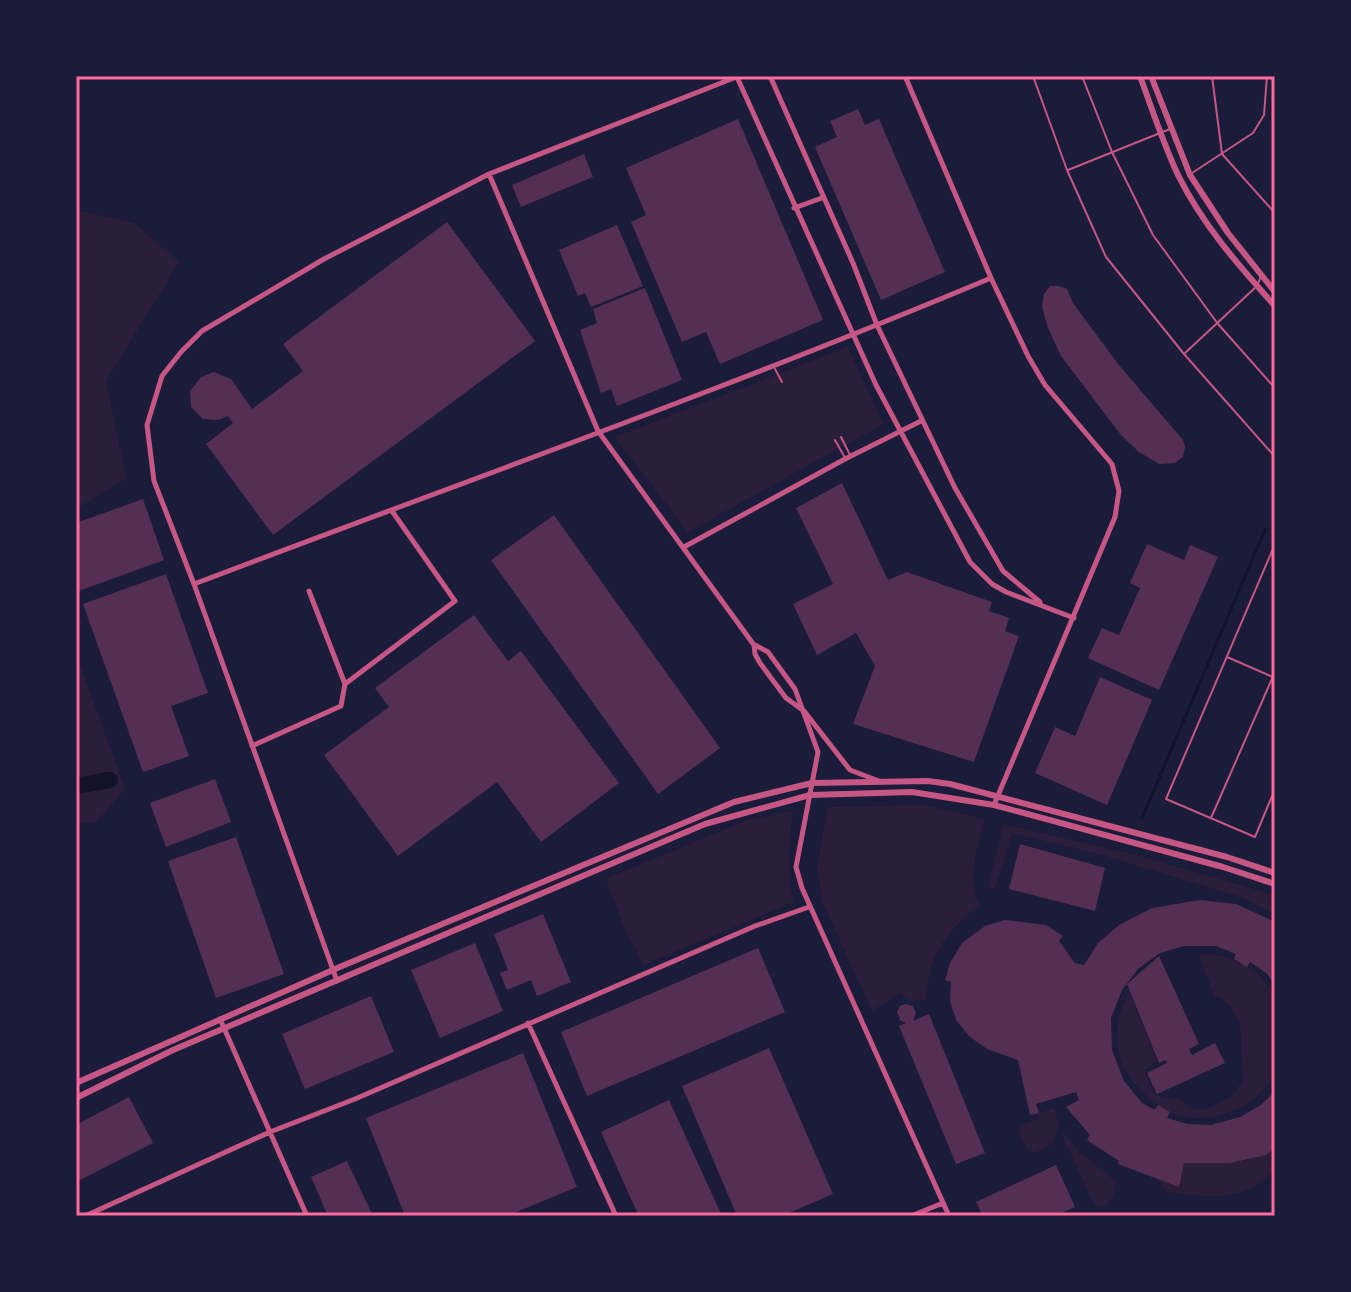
<svg xmlns="http://www.w3.org/2000/svg" width="1351" height="1292" font-family="'Golos Text',sans-serif">
<style>
.green{fill:#2a1e3b}
.lines{fill:none;stroke-linecap:round;stroke-linejoin:round}
.stream{stroke:#12122b;stroke-width:3}
.river{stroke:#12122b;stroke-width:16}
.building{fill:#542f53}
.service{stroke:#c65784;stroke-width:2}
.minor{stroke:#c65784;stroke-width:5}
.tertiary{stroke:#c65784;stroke-width:6}
.neatline{fill:none;stroke:#ff6b9d;stroke-width:3}
</style>
<rect width="100%" height="100%" fill="#1b1b3a"/>
<!-- green -->
<path class="green" d="M76,210L134,223L179,262L106,381L126,478L76,509Z
M848,347L883,424L688,532L615,437Z
M76,653L125,789L95,823L76,822Z
M925,805L985,819C977,850 966,875 979,905C944,935 930,952 926,1000L911,1001L900,993L872,1011L822,901L817,865L828,807Z
M793,811C789,843 785,871 794,902L644,965L624,927L606,879L747,820Z
M1003,824L1136,855L1275,895V915L1244,898L1102,855L1012,833L995,889L988,888Z
M1199,954C1228,954 1263,967 1274,997C1278,1009 1275,1028 1275,1040C1275,1050 1278,1068 1273,1076C1256,1109 1206,1128 1172,1113C1156,1106 1145,1095 1134,1083C1110,1057 1115,1019 1129,991L1157,1061L1144,1070L1155,1095L1179,1099L1191,1108L1204,1110L1232,1096L1243,1080L1240,1024L1231,1007L1219,997L1214,996Z
M1054,1108L1059,1125L1052,1144L1034,1153L1028,1151L1019,1132L1020,1126L1037,1119L1039,1113Z
M1064,1133L1081,1154L1117,1182L1112,1199L1104,1207L1096,1208L1063,1137Z
M1275,1148V1170C1269,1175 1262,1182 1255,1186C1232,1202 1193,1195 1166,1192L1158,1179C1166,1174 1177,1164 1186,1163C1217,1158 1246,1169 1275,1148Z"/>
<g class="lines">
<!-- stream -->
<path class="stream" d="M1142,818L1265,530"/>
<!-- river -->
<path class="river" d="M76,786L110,780"/>
</g>
<!-- building -->
<path class="building" d="M858,109L865,125L879,119L945,272L881,300L815,147L837,137L830,121Z
M738,119L823,320L720,364L706,332L682,342L631,222L646,215L626,168Z
M584,154L593,177L521,207L512,185Z
M447,222L535,341L273,535L206,444L233,423L228,416L218,420L203,419L191,407L190,391L201,377L214,372L231,379L252,409L303,371L283,344Z
M617,225L643,286L591,307L585,293L578,296L559,250Z
M1050,286H1058L1067,289L1073,303L1118,364L1183,440L1185,447L1183,457L1175,463L1159,464L1139,452L1121,435L1061,356L1048,328L1042,307L1044,294Z
M645,288L682,380L617,406L611,389L601,393L580,330L597,323L593,309Z
M842,483L888,580L907,572L992,602L989,611L1009,618L1005,631L1019,636L974,762L853,724L875,666L856,633L817,655L793,604L833,584L796,508Z
M143,499L164,560L76,592V523Z
M554,515L720,748L658,794L491,560Z
M1147,544L1184,560L1190,545L1218,557L1159,690L1088,658L1102,628L1119,635L1140,588L1130,583Z
M166,574L208,693L171,706L189,756L143,772L83,604Z
M474,615L508,661L521,651L619,783L541,842L497,782L398,856L324,755L389,707L375,688Z
M1100,677L1152,700L1107,805L1035,773L1055,727L1075,736Z
M215,779L231,822L166,847L150,803Z
M236,837L284,974L216,998L168,861Z
M1020,844L1105,868L1095,911L1009,889Z
M1200,900L1236,904L1275,922V984L1266,973L1250,962L1247,967L1234,959L1236,954L1216,946H1184L1160,953L1138,969L1122,990L1111,1018L1112,1050L1124,1081L1142,1103L1155,1110L1158,1105L1170,1112L1167,1118L1188,1124L1211,1125L1240,1117L1261,1105L1275,1091V1148L1266,1155L1230,1163H1184L1179,1187L1118,1164L1119,1161L1087,1140L1090,1135L1066,1107L1079,1100L1076,1092L1036,1104L1039,1113L1030,1115L1018,1060L987,1049L969,1036L956,1020L950,1001L951,982L945,980L950,963L962,943L985,926L1005,920L1046,925L1063,936L1059,941L1075,963L1084,965L1098,943L1119,925L1152,908Z
M543,914L571,982L537,996L531,980L507,990L500,973L508,970L494,934Z
M475,943L503,1011L440,1038L411,970Z
M758,948L785,1012L587,1096L561,1032Z
M1159,956L1199,1044L1189,1049L1192,1055L1215,1043L1225,1063L1157,1094L1147,1073L1167,1063L1166,1060L1159,1063L1127,984Z
M371,996L394,1052L305,1089L282,1034Z
M906,1004L913,1006L916,1013L913,1021L929,1014L985,1153L956,1164L899,1026L906,1023L900,1020L897,1012L900,1006Z
M769,1048L833,1194L782,1216H737L682,1086Z
M523,1053L577,1187L507,1216H405L366,1118Z
M129,1097L153,1143L76,1182V1125Z
M669,1100L722,1216H639L636,1210L601,1132Z
M347,1161L373,1216H328L311,1177Z
M1056,1165L1075,1207L1055,1216H983L976,1202Z"/>
<g class="lines">
<!-- service -->
<path class="service" d="M1033,76L1067,170L1106,257L1184,354L1275,457
M1082,76L1112,152L1153,235L1218,324L1275,388
M1212,76L1222,154L1275,213
M1068,170L1170,129
M1192,173L1253,133L1264,115L1267,76
M1185,353L1257,286L1261,276
M775,369L782,382
M841,437L850,455
M835,440L844,456
M1275,544L1166,799L1255,837L1275,789
M1227,657L1275,678
M1211,818L1275,672"/>
<!-- minor -->
<path class="minor" d="M770,76L853,263L877,325L955,488L1003,571L1040,602
M905,76L991,278L1028,356L1045,385L1112,464L1119,491L1115,517L994,805
M737,77L876,385L970,562L992,584L1006,592L1074,618
M489,174L598,431L754,645L755,654L760,663L786,698L804,711L850,770L879,781
M794,208L822,198
M684,547L845,459L921,421
M194,584C460,483 729,388 991,278
M755,645L768,652L795,689L818,752L796,867L802,888L949,1216
M345,684L455,601L392,511
M252,746L341,706L345,684L309,591
M337,981L194,584L154,481L147,425L162,376L181,352L202,331L324,259L489,174L739,76
M220,1019L307,1216
M528,1023L616,1216
M85,1216L270,1132L355,1099L755,926L809,907
M911,1216L943,1203"/>
<!-- tertiary -->
<path class="tertiary" d="M1140,76C1152,109 1163,143 1178,175C1202,224 1239,266 1275,306
M1151,76L1190,175L1228,233L1275,292
M76,1083L342,966L734,802L812,783L928,781L950,784L1227,857L1275,873
M76,1098L173,1050L705,824L810,795L912,792L994,805L1223,867L1275,884"/>
</g>
<!-- border -->
<rect width="1351" height="1292" fill="none" stroke="#1b1b3a" stroke-width="156"/>
<rect x="78" y="78" width="1195" height="1136" class="neatline"/>
</svg>
